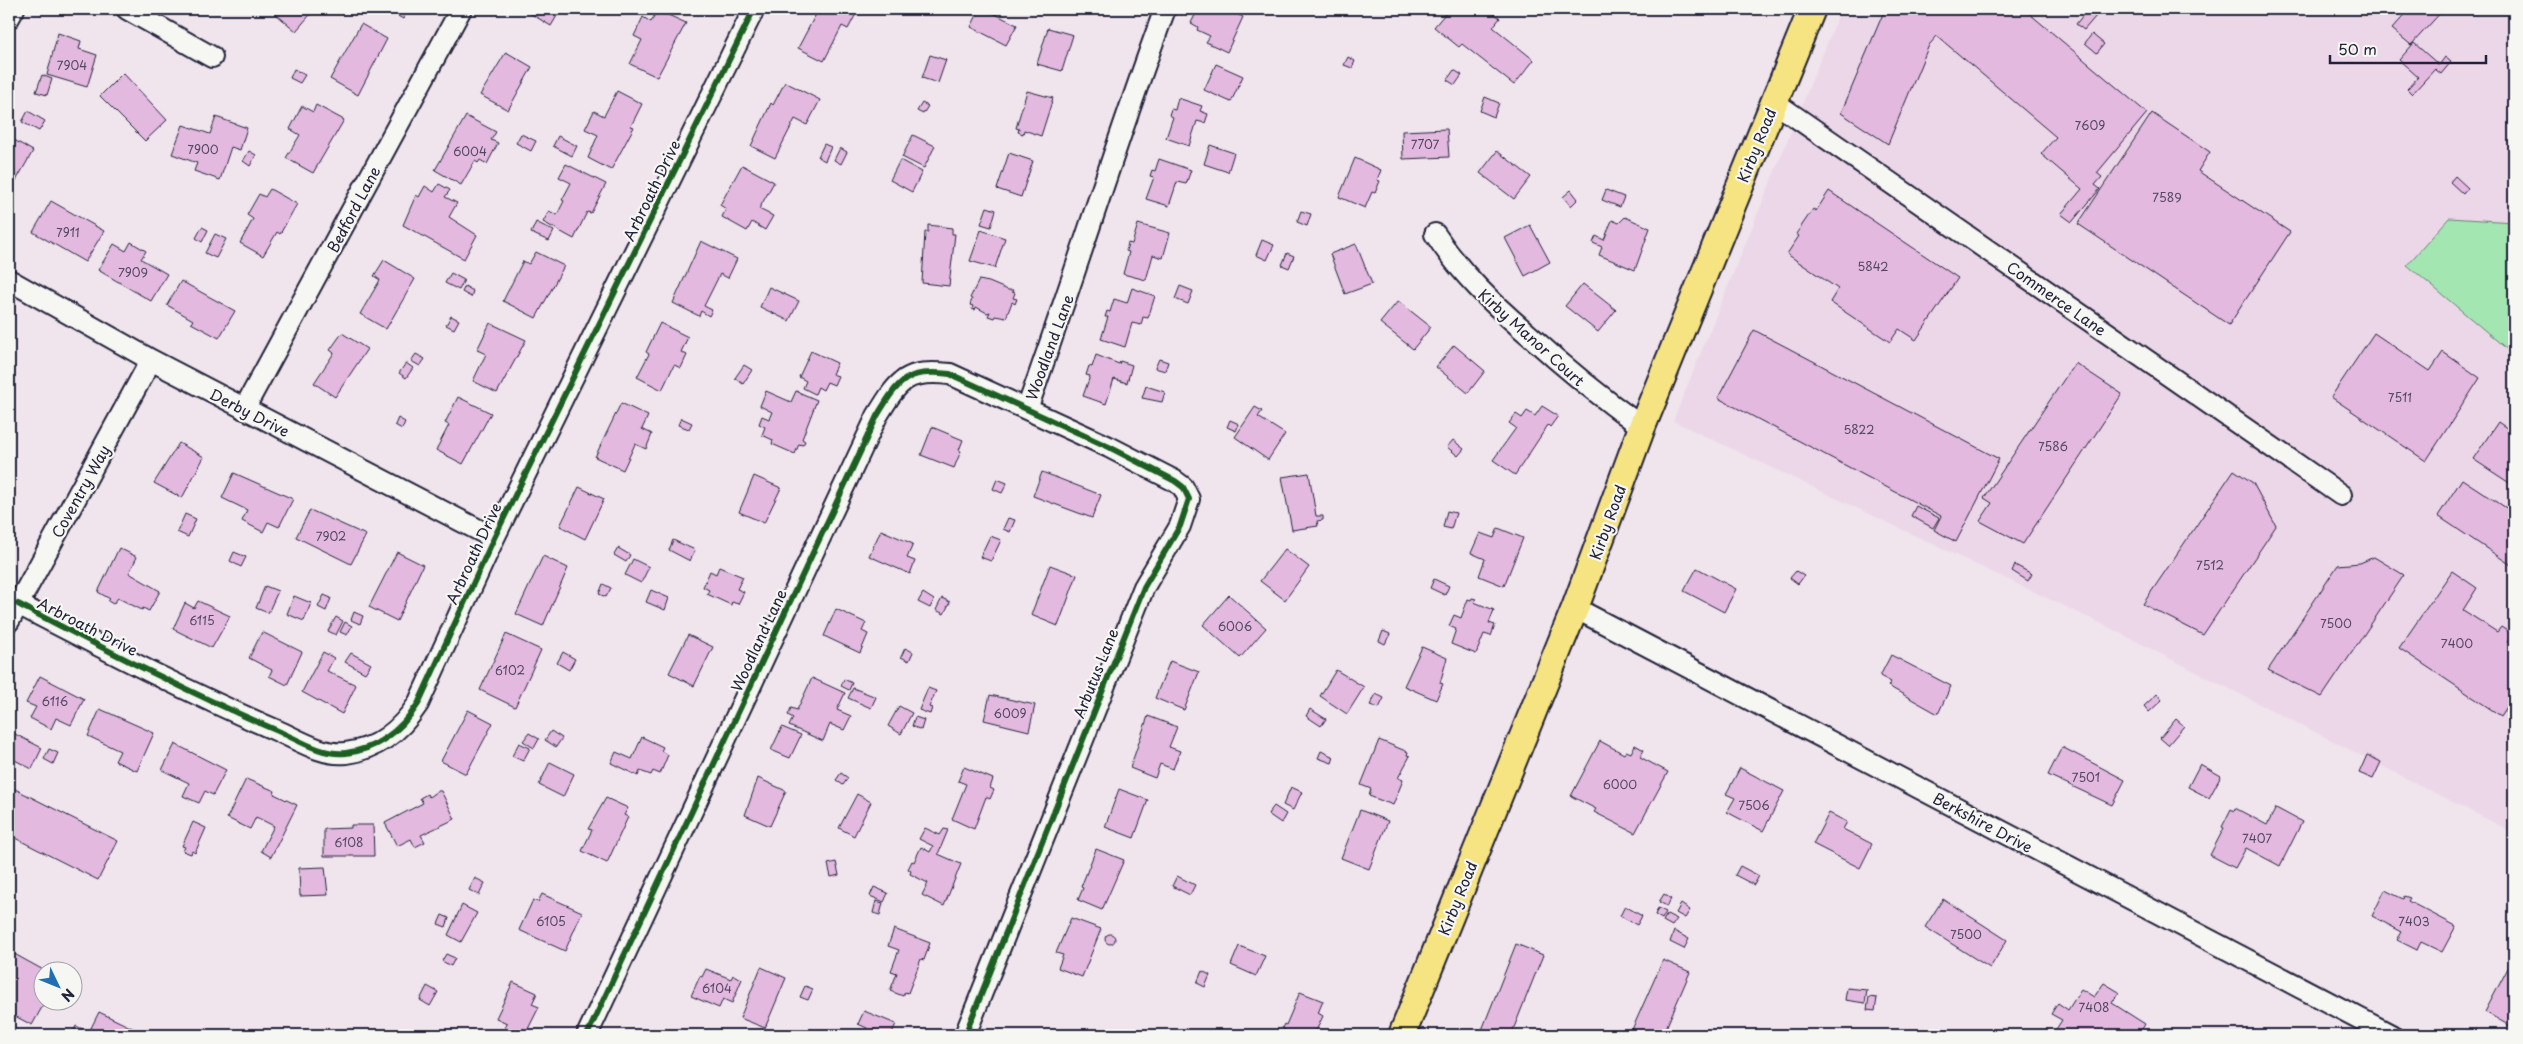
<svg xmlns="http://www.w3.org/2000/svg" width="2523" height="1044" font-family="'Playpen Sans',sans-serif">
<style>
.built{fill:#ecd7e9}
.green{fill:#a3e6b1;stroke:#628476}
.building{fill:#e3b9e0;stroke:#22223b}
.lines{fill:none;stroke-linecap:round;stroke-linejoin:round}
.minor-casing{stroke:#22223b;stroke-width:24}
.major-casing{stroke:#22223b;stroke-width:30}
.minor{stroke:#f6f6f2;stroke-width:20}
.major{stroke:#f6e381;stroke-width:26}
.cycleway-casing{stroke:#f6f6f2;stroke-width:9}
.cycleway{stroke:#1b5e20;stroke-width:6}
.labels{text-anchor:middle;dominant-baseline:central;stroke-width:4.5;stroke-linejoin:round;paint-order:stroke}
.number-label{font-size:12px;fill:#524864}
.street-label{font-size:15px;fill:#22223b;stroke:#f6f6f2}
</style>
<rect width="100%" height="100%" fill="#f0e4ed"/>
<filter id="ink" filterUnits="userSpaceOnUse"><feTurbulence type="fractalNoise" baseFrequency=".02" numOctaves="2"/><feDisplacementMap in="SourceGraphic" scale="10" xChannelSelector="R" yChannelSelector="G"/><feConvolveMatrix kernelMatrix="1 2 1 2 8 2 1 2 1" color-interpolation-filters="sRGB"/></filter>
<g filter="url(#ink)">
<!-- built -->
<path class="built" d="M1841,9H2514V222L2449,218L2407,265L2514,355V833L2104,625L1673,421Z"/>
<!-- green -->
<path class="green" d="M2449,218L2514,222V355L2407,265Z"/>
<!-- building -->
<path class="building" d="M270,9H315L296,31Z
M386,9H408L403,19Z
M530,9H561L551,26L528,12Z
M813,9H851L857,12L848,29L842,26L824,61L798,48L816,14L812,12Z
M980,9H985L1017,25L1006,45L971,27Z
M1198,9H1226L1243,17L1227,52L1206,42L1210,36L1197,30L1198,27L1191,23Z
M1449,9H1491L1490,10L1500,18L1493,27L1534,60L1514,85L1462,44L1459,47L1434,27Z
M1885,9H2024L2147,113L2097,173L2102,177L2095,185L2100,189L2072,222L2061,214L2082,189L2041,154L2056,137L1937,36L1929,45L1888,144L1841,113Z
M2088,9H2102L2084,30L2076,24Z
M2410,9H2444L2411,45L2392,29Z
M657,10L686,23L657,77L630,64L642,40L634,36L643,17L651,22Z
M361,24L387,39L358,95L330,79Z
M1048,28L1073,35L1062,71L1037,64Z
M58,33L81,41L79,49L97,55L87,87L47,75Z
M2092,34L2104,44L2097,53L2085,43Z
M2414,43L2439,65L2445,57L2451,62L2441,74L2435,69L2412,94L2407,89L2418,77L2399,60Z
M506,52L532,67L508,110L480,95Z
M930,55L946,60L938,83L922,78Z
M1348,57L1355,61L1352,68L1344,65Z
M1216,64L1243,76L1231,102L1204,90Z
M294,69L305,75L300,83L290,78Z
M1454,70L1462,75L1455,85L1447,80Z
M123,73L167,120L145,141L100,96Z
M42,75L52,79L47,95L36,92Z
M785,82L820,100L807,125L795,119L775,158L751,146L771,103L773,105Z
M617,91L642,104L631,126L634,127L611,170L588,158L598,135L585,129L594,111L604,116Z
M1027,91L1053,98L1041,136L1024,130L1023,134L1018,132L1019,129L1016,128Z
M1485,97L1499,103L1494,117L1480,111Z
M1178,98L1202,106L1200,111L1208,114L1205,123L1197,121L1189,146L1166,138L1173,117L1169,115L1171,109L1175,110Z
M922,103L928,106L923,114L917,111Z
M316,105L344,120L313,173L286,158L300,135L290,129L302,106L313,112Z
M28,111L45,121L39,131L22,122Z
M2152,113L2210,152L2198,171L2290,232L2229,325L2078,224Z
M466,116L496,132L491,140L498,143L487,164L480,160L478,163L475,161L461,185L435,170Z
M216,117L247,128L240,150L231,147L220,180L194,171L197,163L172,154L183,125L210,134Z
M1447,129L1449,157L1403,159L1402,131Z
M521,134L536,141L531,151L516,143Z
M913,135L935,146L924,168L902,157Z
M558,136L577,146L572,156L553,146Z
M9,137L33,151L9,193Z
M824,144L831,147L825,161L818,157Z
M1210,145L1234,153L1228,172L1204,164Z
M840,148L847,152L841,164L834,160Z
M249,151L256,155L250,166L243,161Z
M1497,151L1531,177L1514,199L1480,173Z
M1009,153L1033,161L1021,197L997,189Z
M1355,158L1381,170L1377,180L1380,181L1375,193L1372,192L1365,208L1339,197Z
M1159,159L1191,170L1186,184L1177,182L1169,206L1146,199L1154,177L1150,176L1152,170L1155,171Z
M900,160L922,172L912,192L890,180Z
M566,164L606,184L591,213L587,212L574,239L543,222L549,211L557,215L564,201L562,200L571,183L559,177Z
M742,165L774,182L759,209L773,216L765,230L752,222L747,231L722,217L726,209L720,205Z
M2455,176L2468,188L2463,194L2450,182Z
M439,184L450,190L445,197L457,203L449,217L477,235L464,259L403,225L416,195L419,197L425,186L434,192Z
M270,189L297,204L280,234L277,232L263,256L240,243L253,219L247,215L259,194L265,197Z
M1571,190L1578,199L1571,206L1563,197Z
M1606,190L1624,197L1620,207L1602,200Z
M1829,191L1958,278L1916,340L1899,329L1890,342L1830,302L1838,289L1787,254L1799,236L1796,234L1813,209L1816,211Z
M51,201L104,231L85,262L33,232Z
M987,207L996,210L991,227L981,224Z
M1301,211L1311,214L1307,226L1297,222Z
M1625,217L1650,228L1635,270L1599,255L1602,247L1593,243L1596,236L1604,240L1612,220L1619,223Z
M536,222L554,231L549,241L531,233Z
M1138,224L1170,233L1163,258L1153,255L1146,280L1123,274L1129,252L1126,251L1128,243L1132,244Z
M928,225L952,228V234H955L949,286L922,283L925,232H928Z
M1530,225L1550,262L1525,276L1505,238Z
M202,227L208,230L202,242L196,238Z
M981,230L1005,238L995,268L970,261Z
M215,234L226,239L216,258L205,253Z
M1262,240L1274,245L1267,260L1256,255Z
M701,241L737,259L728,278L720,274L704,306L712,310L709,316L701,311L699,316L673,303Z
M131,242L146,251L141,259L167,274L151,301L98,270L114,244L126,251Z
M1356,244L1372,284L1345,294L1330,254Z
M536,252L564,266L536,318L503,301L523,261L529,264Z
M1287,253L1294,256L1289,268L1282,265Z
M384,260L415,279L386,329L360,314L380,280L374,276Z
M451,273L464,280L459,290L445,283Z
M979,280L989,282L1008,290H1013L1012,292L1015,293L1013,298L1017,299L1015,304L1012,302L1006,318L995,316L994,318L988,316L990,312L987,313L976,307L975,310L972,309L973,306L970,305L972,299L970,298Z
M181,281L235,311L219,338L191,323L193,320L167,305Z
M1583,284L1616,310L1598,332L1565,306Z
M465,286L473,291L471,297L462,292Z
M1180,286L1193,291L1188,304L1175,299Z
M769,287L799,301L789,321L760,307Z
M1132,288L1155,296L1148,318L1143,317L1141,325L1132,323L1125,347L1101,339L1108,317H1105L1107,311L1110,312L1114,299L1127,303Z
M1398,301L1431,327L1413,349L1380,323Z
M451,316L459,320L454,329L446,325Z
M490,323L526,340L497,393L473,381L486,354L477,350Z
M660,323L688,337L681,352L687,355L681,368L674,365L662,390L637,377L649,354L646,352Z
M1754,330L1999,459L1956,542L1934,530L1941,516L1718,398Z
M342,333L367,349L335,397L314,383L334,353L330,350Z
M2374,333L2430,371L2443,352L2480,378L2426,461L2331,397Z
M1454,345L1485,371L1468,393L1436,367Z
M811,351L837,363L832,374L838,376L834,385L827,382L823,390L818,387L815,394L803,388L806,381L799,377Z
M416,354L425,359L420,366L411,361Z
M1096,355L1119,364L1120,361L1132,365L1127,383L1114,379L1106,404L1083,396L1090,376L1086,375L1089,366L1092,367Z
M1159,359L1168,362L1165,371L1155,368Z
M406,363L413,368L406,378L399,373Z
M2075,363L2122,394L2023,544L1980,521L1992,503L1984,498Z
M744,365L752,370L743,384L735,378Z
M1146,386L1165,392L1162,402L1142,398Z
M766,391L791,402L796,391L817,400L802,439L805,441L803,445L799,444L795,454L772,444L773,440L762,435L765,427L759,424L762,416L769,419L772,412L760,406Z
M458,397L491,413L463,464L436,450L449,425L445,423Z
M621,403L648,416L642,429L652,434L646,449L635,444L623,470L595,457Z
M1542,406L1558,416L1550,427L1548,425L1515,475L1493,460L1516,428L1509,423L1516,414L1522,418L1527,411L1535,416Z
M1255,407L1262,411L1258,417L1285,434L1268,460L1235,437Z
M398,418L405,422L402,429L395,425Z
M681,418L692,423L689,429L678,425Z
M1230,420L1239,424L1236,431L1227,427Z
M2498,422L2514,433V486L2473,459Z
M932,427L963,440L959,450L961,451L954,468L921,455Z
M1453,440L1464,449L1458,456L1447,447Z
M179,443L204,457L182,498L154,483Z
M2234,470L2253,483L2276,526L2203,635L2143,604Z
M1042,472L1101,495L1092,518L1033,496Z
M234,473L293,499L279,527L268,522L263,532L242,521L247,510L222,498Z
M1309,473L1316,516H1323V520L1317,521L1318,526L1292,530L1282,477Z
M754,476L781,488L764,523L739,512Z
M997,479L1007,483L1002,493L993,489Z
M2462,479L2514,513V567L2438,516Z
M579,487L604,499L585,539L560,526Z
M1916,506L1939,518L1933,528L1911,516Z
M310,510L366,535L351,564L296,537Z
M1447,511L1456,513L1451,529L1443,527Z
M185,514L196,519L188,537L177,532Z
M1008,518L1015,520L1010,532L1003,529Z
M1498,528L1523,538L1504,586L1479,576L1485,559L1471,553L1480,533L1494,538Z
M881,530L913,544L907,558L915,561L910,574L869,556Z
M990,536L1001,540L991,561L980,557Z
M673,540L695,550L690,561L669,550Z
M119,548L137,557L129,573L160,591L149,611L143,608L142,610L118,598L113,604L108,601L110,599L98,592Z
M618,548L630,555L626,562L614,555Z
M1285,549L1309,567L1285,600L1260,581Z
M234,552L246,557L241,567L230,561Z
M397,552L423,565L397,621L369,607Z
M543,556L568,568L543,626L516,614Z
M2374,557L2404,575L2322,697L2268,670L2338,565L2360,563Z
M633,559L649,567L641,583L625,575Z
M1050,565L1077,575L1058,626L1031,615Z
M2015,565L2032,574L2028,581L2012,571Z
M719,567L743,577L737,589L744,592L738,604L732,602L731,605L707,594L709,590L703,587L710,571L716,574Z
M1697,568L1736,589L1724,612L1684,591Z
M1796,571L1804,576L1798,584L1790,578Z
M2452,571L2477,588L2463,610L2497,632L2501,627L2512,634L2507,641L2514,645V696L2501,716L2399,648Z
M1434,579L1449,586L1445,595L1430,588Z
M603,584L611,588L606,597L599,594Z
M265,586L278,591L268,613L256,608Z
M651,590L669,598L665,610L646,602Z
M923,593L934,600L930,608L918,602Z
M324,595L331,598L326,611L318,607Z
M1229,595L1266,628L1240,658L1203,625Z
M294,596L311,603L304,621L287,614Z
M942,598L950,602L944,614L936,610Z
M1472,598L1476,599L1474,602L1494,610L1489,623L1495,625L1491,636L1484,634L1476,654L1451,644L1456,629L1449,626L1454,615L1461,618L1468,599L1471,600Z
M198,601L230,616L212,648L173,629L185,603L194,608Z
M836,609L866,623L862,631L868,634L860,653L824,636Z
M354,612L363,616L360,624L351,620Z
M336,617L343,621L336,635L328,631Z
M345,622L352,626L347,635L340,632Z
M1383,631L1390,634L1385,644L1379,641Z
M262,632L302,652L287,685L269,676L272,670L249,658Z
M506,634L541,650L515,707L480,690Z
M688,635L713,647L694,686L669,673Z
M1422,647L1447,658L1440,683L1443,684L1436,700L1404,686Z
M905,648L913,652L909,661L901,657Z
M323,652L334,658L327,671L356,685L342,714L302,692Z
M563,652L575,659L569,670L557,663Z
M351,653L371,664L365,673L345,662Z
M1891,655L1951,686L1938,714L1888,686L1891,682L1880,676Z
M1170,661L1199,672L1184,710L1155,698Z
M1336,670L1364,687L1347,714L1320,696Z
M40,676L84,699L71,725L56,718L51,729L30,718L36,707L26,703Z
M812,678L845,693L837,710L851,716L844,730L830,724L823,741L789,726L793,718L788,715L791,708L797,710Z
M844,679L852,683L849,690L841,686Z
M853,688L876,697L871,708L848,698Z
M928,688L936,691L929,707L932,708L930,714L919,710Z
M1376,694L1384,698L1379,708L1370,705Z
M2157,694L2162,700L2149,712L2144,706Z
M990,695L1035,705L1029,731L984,720Z
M899,706L912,713L901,734L888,726Z
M100,709L154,733L137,771L115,761L120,751L88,736Z
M1310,709L1326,719L1321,726L1306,716Z
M468,710L493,723L466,774L441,761Z
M1148,716L1177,727L1169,747L1180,751L1173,769L1160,764L1155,778L1130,768Z
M915,717L924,720L921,730L912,726Z
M2176,719L2184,726L2168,745L2160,738Z
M782,727L801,735L790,758L771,750Z
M551,731L562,738L556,747L545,740Z
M11,732L42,748L32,769L9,757V737Z
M529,733L539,739L534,748L523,741Z
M642,737L663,747L661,751L668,755L660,774L653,771L651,775L640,771L638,776L611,763L616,752L632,759Z
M1379,740L1408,752L1407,755L1410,756L1398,778L1403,780L1393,805L1369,796L1371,789L1361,785Z
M1600,741L1624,754L1626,751L1631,753L1635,745L1644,750L1640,757L1668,772L1635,833L1594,812L1596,809L1571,796Z
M519,743L530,748L523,761L512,756Z
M175,744L226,770L213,795L205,791L199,803L183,796L189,783L162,770Z
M2062,747L2125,780L2112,805L2048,775Z
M49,749L58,753L53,764L44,759Z
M1321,751L1334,757L1332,763L1318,758Z
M2367,755L2381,762L2373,779L2359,773Z
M550,762L574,774L563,797L539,785Z
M2200,764L2221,776L2209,798L2188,787Z
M964,767L993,779L990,788L994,790L990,799L986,797L974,829L952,819L966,784L958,781Z
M1740,768L1784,791L1763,831L1727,812L1735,798L1726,794Z
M841,773L848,778L843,785L836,780Z
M758,778L786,791L770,826L745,815Z
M246,779L275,791L274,794L297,805L271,857L261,851L274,826L256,817L250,829L227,818Z
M9,786L118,841L98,880L9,835Z
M1291,787L1302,792L1293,810L1283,805Z
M1119,789L1148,800L1134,838L1105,827Z
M437,791H441L455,819L421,835L425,842L415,847L411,839L397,846L385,823L423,803L420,798L427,794L429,797Z
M857,794L871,802L854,836L839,828Z
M606,798L628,808L624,815L628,817L607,863L582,851L592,830L588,829Z
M1274,806L1286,814L1281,823L1268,814Z
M2235,808L2267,825L2276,808L2302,822L2280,866L2246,848L2235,868L2210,855L2224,828L2222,827L2231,809L2234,811Z
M1360,810L1388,821L1369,869L1341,858Z
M1829,813L1847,822L1843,829L1872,844L1860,868L1813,844Z
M193,822L206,828L195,853L192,851L191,854L183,851L185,847L182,846Z
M351,825H373L374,856H324V829L351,828Z
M925,828L940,835L944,829L948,830L938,854L961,864L944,906L922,895L928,883L910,874L911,871L908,869L912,861L914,862L921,847L930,852L933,846L919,839Z
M1096,849L1124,860L1102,910L1078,900L1083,888L1081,887Z
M836,862L839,875L831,877L828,864Z
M1740,866L1759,876L1754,885L1735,875Z
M325,867L328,895L300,896L299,868Z
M1177,876L1195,885L1190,895L1172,886Z
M475,878L485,883L479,895L469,890Z
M874,887L888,893L884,902L870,896Z
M2385,890L2403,899L2404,896L2410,898L2408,901L2456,926L2442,952L2421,942L2417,950L2397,940L2402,932L2372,916Z
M542,894L582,912L565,951L519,930L533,900L538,902Z
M1664,894L1671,899L1667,906L1659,902Z
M1943,899L2007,940L1990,968L1925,927Z
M876,901L883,903L880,915L873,913Z
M1681,904L1690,910L1685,918L1676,913Z
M462,905L477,913L461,942L448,935Z
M1625,906L1642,916L1637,925L1620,916Z
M1658,908L1666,912L1662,919L1655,915Z
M1667,914L1677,919L1672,926L1663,921Z
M442,915L449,918L446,927L438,924Z
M1071,918L1101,929L1082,977L1058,968L1063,955L1056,953Z
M894,929L930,943L924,960L921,959L908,993L905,992L903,996L890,991L897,973L891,971L899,950L888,946Z
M1674,931L1689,939L1684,949L1670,942Z
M1105 939a5 5 0 1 1 10 0a5 5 0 1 1-10 0Z
M1516,944L1543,955L1511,1035H1480Z
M1239,946L1265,956L1256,976L1231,965Z
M9,951L47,972H42V1002H45L32,1025L9,1013Z
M446,954L455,958L451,966L442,961Z
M1663,960L1690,972L1663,1035H1638L1631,1032Z
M761,967L786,978L765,1028L740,1018Z
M2508,968L2514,972V1022L2510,1026L2485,1012Z
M706,969L731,979L733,975L742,979L732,1003L723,999L719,1008L691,996L700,976L702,977Z
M1202,971L1210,975L1205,987L1197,983Z
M513,982L537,993L532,1004L539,1007L525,1035L502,1034L507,1023L496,1018Z
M2104,983L2119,992L2112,1003L2145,1024L2141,1031L2148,1035L2053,1034L2062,1020L2051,1014L2058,1003L2068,1010L2081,989L2094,997Z
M427,986L438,992L430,1006L420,1000Z
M805,986L813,989L808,1000L800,997Z
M1847,988L1867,990L1865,1003L1845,1000Z
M1300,992L1323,1001L1318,1013L1323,1016L1314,1035H1283L1285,1030L1282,1028L1284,1024L1286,1025Z
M1869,997L1877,998L1875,1011L1867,1010Z
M864,1011L896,1024L891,1035H864L867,1028L858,1024Z
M99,1012L147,1035H72L76,1026L89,1032Z"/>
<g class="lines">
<!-- minor casing -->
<g class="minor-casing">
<path id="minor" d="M127,9L212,57
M9,18L14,9
M1774,102L2341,495
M1435,234C1461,274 1493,304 1529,335C1565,368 1602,398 1642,427
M9,280L151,360L494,538
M244,409L461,9
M1027,409C1075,276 1116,141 1165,9
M18,604C103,648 189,693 278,731C298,740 323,756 346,753C379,749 401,730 418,704L494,538L754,9
M1575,608L2391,1035
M9,621L151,360
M587,1035L877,416C899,380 906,369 950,374L1109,447L1175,481L1183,487L1189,499L1180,526L1144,587L965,1035"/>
</g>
<!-- major casing -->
<g class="major-casing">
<path id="major" d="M1402,1035L1575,608L1642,427L1812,9"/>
</g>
<!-- minor -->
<use href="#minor" class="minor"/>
<!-- major -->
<use href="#major" class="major"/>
<!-- cycleway casing -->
<g class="cycleway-casing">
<path id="cycleway" d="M18,604C103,648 189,693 278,731C298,740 323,756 346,753C379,749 401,730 418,704L494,538L754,9
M587,1035L877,416C899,380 906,369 950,374L1109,447L1175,481L1183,487L1189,499L1180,526L1144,587L965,1035"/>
</g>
<!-- cycleway -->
<use href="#cycleway" class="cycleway"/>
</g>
</g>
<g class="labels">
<!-- number labels -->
<g class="number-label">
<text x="72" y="65">7904</text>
<text x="2090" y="125">7609</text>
<text x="1425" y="144">7707</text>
<text x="203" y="149">7900</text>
<text x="470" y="151">6004</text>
<text x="2167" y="197">7589</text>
<text x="68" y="232">7911</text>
<text x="1873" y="266">5842</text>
<text x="133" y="272">7909</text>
<text x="2400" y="397">7511</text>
<text x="1859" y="429">5822</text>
<text x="2053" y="446">7586</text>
<text x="331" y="536">7902</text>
<text x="2210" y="565">7512</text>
<text x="202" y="620">6115</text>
<text x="2336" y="623">7500</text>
<text x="1235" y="626">6006</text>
<text x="2457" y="643">7400</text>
<text x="510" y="670">6102</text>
<text x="55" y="701">6116</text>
<text x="1010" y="713">6009</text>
<text x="2086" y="777">7501</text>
<text x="1620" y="784">6000</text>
<text x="1754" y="805">7506</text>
<text x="2257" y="838">7407</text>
<text x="349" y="842">6108</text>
<text x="551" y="921">6105</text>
<text x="2414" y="921">7403</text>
<text x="1966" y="934">7500</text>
<text x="717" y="988">6104</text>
<text x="2094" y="1007">7408</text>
</g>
<!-- street labels -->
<g class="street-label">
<text transform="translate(1756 145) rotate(-68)">Kirby Road</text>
<text transform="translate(651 190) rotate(-64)">Arbroath Drive</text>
<text transform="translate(353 209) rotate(-62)">Bedford Lane</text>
<text transform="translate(2057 298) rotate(35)">Commerce Lane</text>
<text transform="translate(1532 337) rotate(42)">Kirby Manor Court</text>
<text transform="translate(1049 347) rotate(-70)">Woodland Lane</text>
<text transform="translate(250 412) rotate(27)">Derby Drive</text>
<text transform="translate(80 491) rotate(-61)">Coventry Way</text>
<text transform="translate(1607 522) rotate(-70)">Kirby Road</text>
<text transform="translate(473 553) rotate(-65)">Arbroath Drive</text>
<text transform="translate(88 626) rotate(27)">Arbroath Drive</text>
<text transform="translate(758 640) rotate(-65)">Woodland Lane</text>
<text transform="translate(1095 673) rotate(-68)">Arbutus Lane</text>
<text transform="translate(1983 822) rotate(28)">Berkshire Drive</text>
<text transform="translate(1457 898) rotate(-68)">Kirby Road</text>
</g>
</g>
<!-- margin -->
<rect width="2523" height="1044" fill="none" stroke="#f6f6f2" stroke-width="30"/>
<rect x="15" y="15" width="2493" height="1014" fill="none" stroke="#22223b" stroke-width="2" filter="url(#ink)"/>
<!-- north arrow -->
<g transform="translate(58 986) rotate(133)"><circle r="24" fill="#f6f6f2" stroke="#a1a1a9"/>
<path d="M0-4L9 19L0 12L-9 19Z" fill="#1f6fb2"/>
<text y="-8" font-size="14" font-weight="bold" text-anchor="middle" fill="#22223b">N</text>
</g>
<!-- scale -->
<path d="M2330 55v8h156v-8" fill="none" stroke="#22223b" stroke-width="2.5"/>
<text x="2338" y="55" font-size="15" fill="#22223b" stroke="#f6f6f2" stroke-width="4" paint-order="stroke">50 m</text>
</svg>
